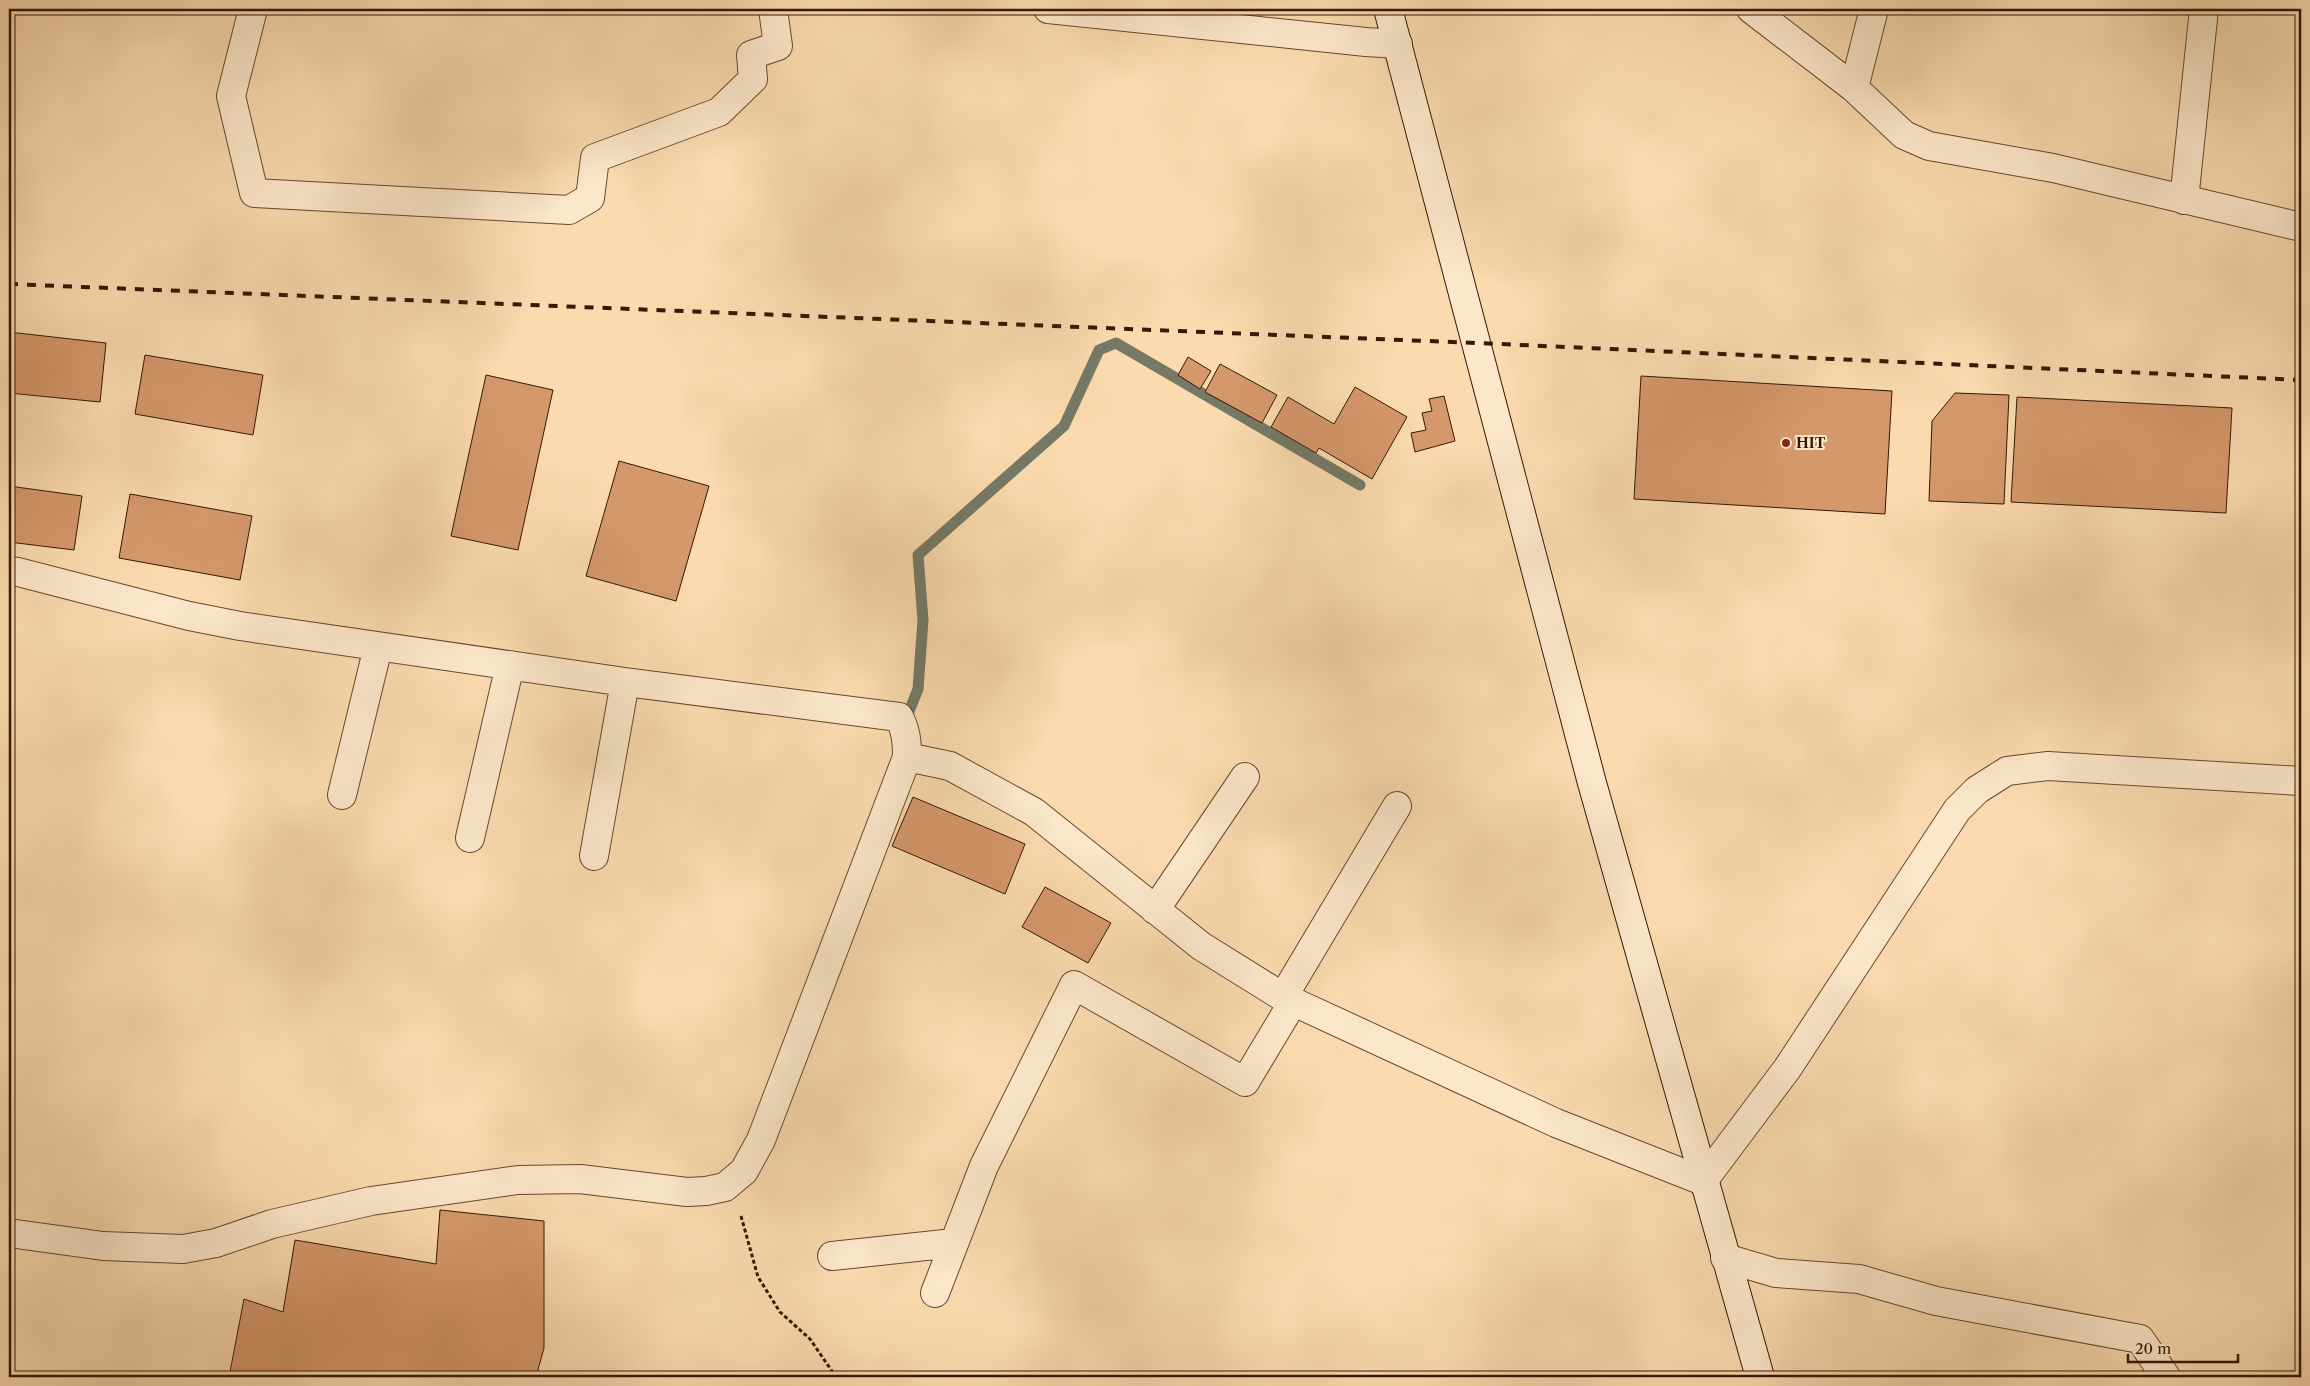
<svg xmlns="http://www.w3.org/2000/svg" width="2310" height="1386" font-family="'Libre Caslon Text',serif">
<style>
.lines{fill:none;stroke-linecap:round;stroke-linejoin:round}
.stream{stroke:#757966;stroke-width:11}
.building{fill:#d5986b;stroke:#361705}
.street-casing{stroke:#67482f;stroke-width:30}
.secondary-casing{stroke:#361705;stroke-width:30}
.path{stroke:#361705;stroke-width:3;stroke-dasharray:4 2.5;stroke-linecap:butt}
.street{stroke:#fce7ca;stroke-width:28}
.secondary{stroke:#fce7ca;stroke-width:28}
.rail{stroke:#361705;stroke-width:4;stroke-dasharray:9 9;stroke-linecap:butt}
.poi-dot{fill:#8f2418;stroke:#fce7ca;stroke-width:2}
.labels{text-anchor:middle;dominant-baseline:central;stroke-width:4;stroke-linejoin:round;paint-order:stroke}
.poi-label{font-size:14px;font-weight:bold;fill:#361705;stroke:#fce7ca;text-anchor:start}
</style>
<rect width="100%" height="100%" fill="#fadaae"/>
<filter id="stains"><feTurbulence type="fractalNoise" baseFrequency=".004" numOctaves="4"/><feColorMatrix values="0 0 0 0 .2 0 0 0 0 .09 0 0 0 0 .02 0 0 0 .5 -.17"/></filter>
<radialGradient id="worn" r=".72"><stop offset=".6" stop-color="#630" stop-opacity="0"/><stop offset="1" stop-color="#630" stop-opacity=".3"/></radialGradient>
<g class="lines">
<!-- stream -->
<path class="stream" d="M908,714L918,689L923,620L918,555L1064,426L1099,350L1116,343L1360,485"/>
</g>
<!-- building -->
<path class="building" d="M9,332L106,343L100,402L9,393Z
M145,355L263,375L253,435L135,414Z
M1188,357L1211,371L1200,389L1178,375Z
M1220,364L1277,395L1262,423L1205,392Z
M486,375L553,390L518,550L451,536Z
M1641,376L1892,391L1885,514L1634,499Z
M1355,387L1407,417L1372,479L1319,448L1316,453L1271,427L1288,397L1334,424Z
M1955,393L2009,395L2004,504L1929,501L1932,421Z
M1444,396L1455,441L1415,452L1411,433L1426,430L1422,413L1432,411L1429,399Z
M2017,397L2232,408L2226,513L2011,502Z
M619,461L709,486L676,601L586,576Z
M9,486L82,496L74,550L9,542Z
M130,494L252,516L240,580L119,558Z
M913,797L1025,844L1005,894L892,846Z
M1045,887L1111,923L1088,963L1022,927Z
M440,1210L544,1221V1348L536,1377H229L244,1299L283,1312L295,1240L436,1264Z"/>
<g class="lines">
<!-- street casing -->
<g class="street-casing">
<path id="street" d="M253,9L231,96L254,193L569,210L590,198L595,158L719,112L753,79L751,55L778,46L773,9
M1048,9L1366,42L1398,44
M1751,9L1854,88L1904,135L1929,146L2053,168L2301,227
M1854,88L1874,9
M2184,200L2204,9
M9,571L18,572L189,616L240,626L625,682L899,717C906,730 907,742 907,757L761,1140L744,1171L725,1187L706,1191L687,1192L580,1179L518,1180L371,1201L272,1224L216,1243L183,1249L103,1246L9,1233
M907,757L950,766L1034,812L1201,946L1283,997L1556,1123L1703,1181L1787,1069L1957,810L1977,790L2007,771L2048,766L2301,781
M342,795L378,647
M470,838L510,665
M594,856L625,682
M1155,910L1245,777
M1283,997L1397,806
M832,1256L954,1243
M1725,1258L1776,1273L1859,1279L1936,1301L2140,1339L2166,1377
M935,1293L984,1166L1074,985L1245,1082L1293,1002"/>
</g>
<!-- secondary casing -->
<g class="secondary-casing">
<path id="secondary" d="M1388,9L1592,783L1760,1377"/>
</g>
<!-- path -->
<path class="path" d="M741,1216L758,1277L780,1312L810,1339L836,1377"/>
<!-- street -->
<use href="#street" class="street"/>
<!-- secondary -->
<use href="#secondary" class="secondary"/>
<!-- rail -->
<path class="rail" d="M9,284L1477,343L2301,380"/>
</g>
<!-- markers -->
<circle class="poi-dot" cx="1786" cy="443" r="5"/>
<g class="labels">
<!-- poi labels -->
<g class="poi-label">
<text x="1796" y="443">HIT</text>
</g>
</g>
<!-- margin -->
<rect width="2310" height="1386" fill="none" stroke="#fadaae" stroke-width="30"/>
<rect x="10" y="10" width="2290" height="1366" fill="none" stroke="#361705" stroke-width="2.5"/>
<rect x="15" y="15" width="2280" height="1356" fill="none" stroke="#361705"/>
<!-- scale -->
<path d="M2128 1354v8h110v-8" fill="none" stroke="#361705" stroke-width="2.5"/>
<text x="2135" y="1354" font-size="15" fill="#361705" stroke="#fce7ca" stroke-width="4" paint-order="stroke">20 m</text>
<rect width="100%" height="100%" filter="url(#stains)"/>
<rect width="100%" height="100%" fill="url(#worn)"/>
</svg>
